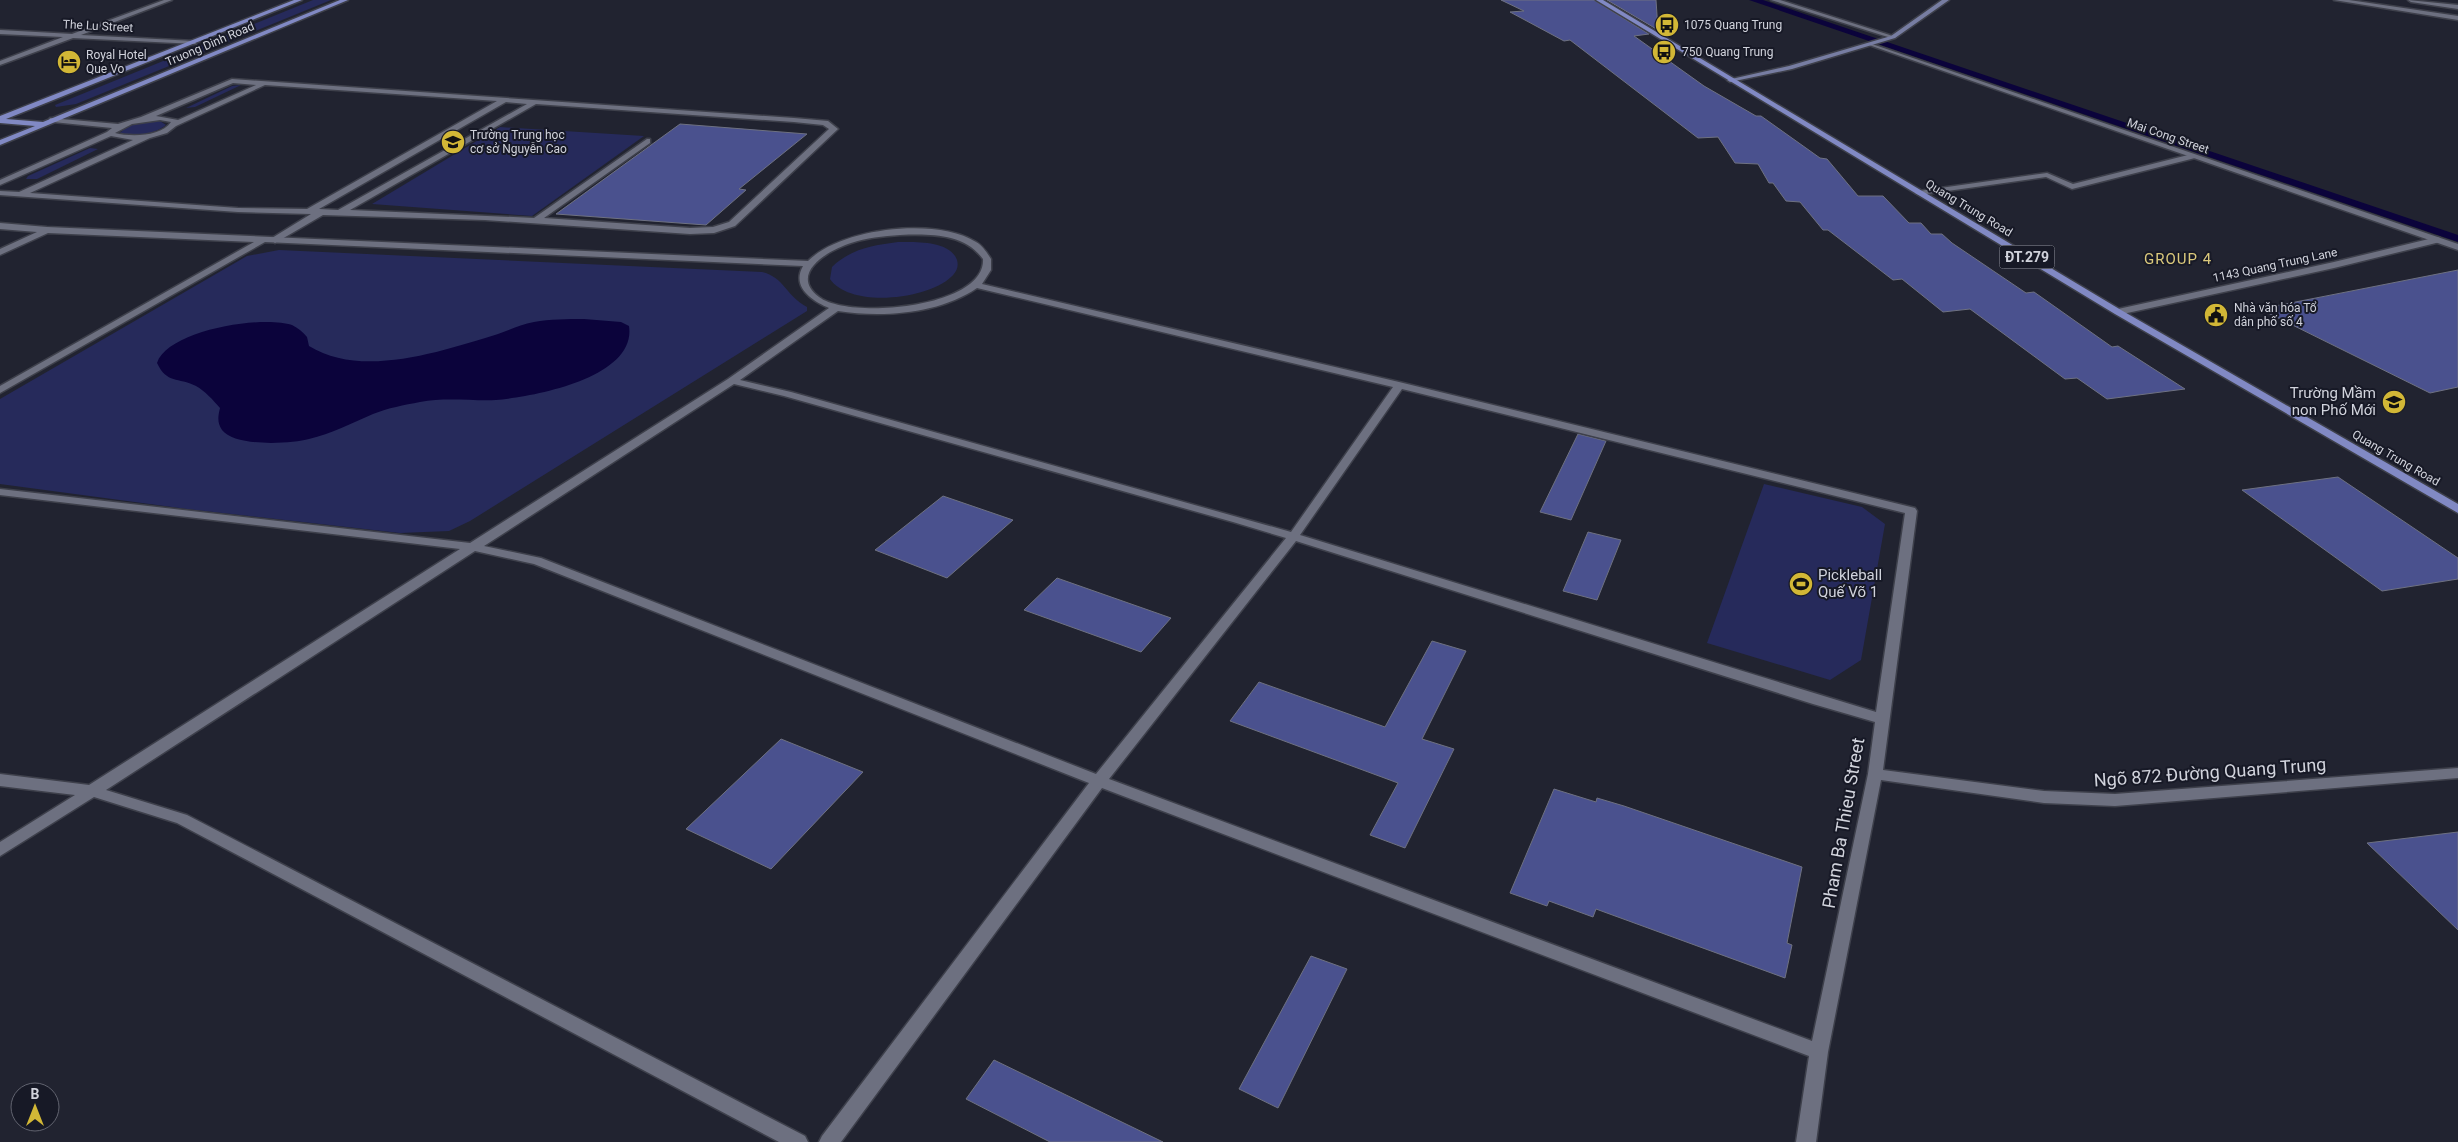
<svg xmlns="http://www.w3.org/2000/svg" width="2458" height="1142" font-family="Roboto,sans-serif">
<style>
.green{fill:#262a5b}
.water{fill:#0b033b}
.building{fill:#4a518e;stroke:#6e7181}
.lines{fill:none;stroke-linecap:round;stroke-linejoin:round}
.service-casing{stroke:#3e404b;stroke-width:3}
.minor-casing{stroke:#3e404b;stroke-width:3}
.tertiary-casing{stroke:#3e404b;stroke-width:3}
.secondary-casing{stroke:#3e404b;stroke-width:3}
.primary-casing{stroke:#3e404b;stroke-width:3}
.service{fill:#6d7080;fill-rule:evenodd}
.minor{fill:#6d7080;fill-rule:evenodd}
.tertiary{fill:#6d7080;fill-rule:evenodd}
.secondary{fill:#777da2;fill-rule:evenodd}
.primary{fill:#8189c4;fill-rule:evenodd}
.labels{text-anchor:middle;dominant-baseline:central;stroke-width:4;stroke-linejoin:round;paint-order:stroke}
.far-poi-label{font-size:12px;fill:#d1d3dc;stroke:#171926;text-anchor:start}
.far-street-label{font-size:12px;fill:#d1d3dc;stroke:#171926}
.shield{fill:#171926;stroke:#999ba5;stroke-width:1}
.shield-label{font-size:14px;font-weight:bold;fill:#d1d3dc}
.far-quarter-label{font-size:15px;letter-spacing:1px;fill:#dbc97c;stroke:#171926}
.poi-label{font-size:15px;fill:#d1d3dc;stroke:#171926;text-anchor:end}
.near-street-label{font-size:18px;fill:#d1d3dc;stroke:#171926}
</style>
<rect width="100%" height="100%" fill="#212330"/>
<!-- green -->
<path class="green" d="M313,0H331L76,104L56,107L55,105Z
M241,85L195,107L186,108L232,86Z
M148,121H160L166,125C155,134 133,138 120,133L127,126Z
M500,127L644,136L532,216L372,204Z
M90,148L98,149L37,179H26L28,176Z
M898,242C914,242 950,240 957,260C959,267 956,273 951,277C928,299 851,309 830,279L832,267C850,249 874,245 898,242Z
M279,250L762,272C784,277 786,296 807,307V311L470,521L449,531L400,533L187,509L0,484V399L247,256Z
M1764,484L1862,507L1885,524L1861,660L1830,680L1707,643Z"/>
<!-- water -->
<path class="water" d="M1749,0H1763L2458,235V242Z
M584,319L621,322L629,326C637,378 533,397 496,400C471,401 445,397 420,402C404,405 388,408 373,414C352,423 331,434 309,439C290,444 235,447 222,430C217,423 218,416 220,408C213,400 205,391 196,386C178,377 167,384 157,363C168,330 262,315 292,325C298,328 303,332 307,337L309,346C362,379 442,351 498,334C510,330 521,324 534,322C550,319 567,319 584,319Z"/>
<!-- building -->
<path class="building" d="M1501,0H1594L1649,34L1634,36L1704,86L1756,116H1761L1820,158L1827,159L1858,196H1883L1909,223H1921L1931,234H1942L1952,243L2026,293L2034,292L2112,347L2118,346L2185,389L2107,399L2077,378L2065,379L1970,309L1943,312L1902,279L1893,280L1828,230H1823L1800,202L1786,201L1773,183H1769L1758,164L1735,163L1718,137L1698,138L1570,40L1564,41L1510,12L1524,11Z
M1607,0H1656L1658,30Z
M680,124L807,134L739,189L746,190L706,225L556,214Z
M2458,270V387L2430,393L2260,309Z
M1578,434L1606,441L1571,520L1540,512Z
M2338,477L2458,558V579L2382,591L2242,490Z
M943,496L1013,520L947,578L875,550Z
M1588,532L1621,540L1597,600L1563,591Z
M1057,578L1171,618L1141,652L1024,610Z
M1432,641L1466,651L1422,739L1454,749L1405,848L1370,835L1398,783L1230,721L1259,682L1385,727Z
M781,739L863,772L771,869L686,829Z
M1554,789L1596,802L1597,798L1624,806L1802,867L1787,943L1792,945L1785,978L1596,909L1593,917L1549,901L1547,906L1510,893Z
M2458,832V930L2367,843Z
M1311,956L1347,969L1278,1108L1239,1089Z
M994,1060L1163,1142H1050L966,1099Z"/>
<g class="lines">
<!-- service casing -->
<g class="service-casing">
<path id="service" d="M232,79L794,118L828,121L838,129L735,226L714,233L690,234L485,220L323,215L275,243L271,240L272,238L311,214L238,212L0,195V191L19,192L133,140L111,136L0,185V180L107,132L112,128L53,122L49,120L50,118L118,124L141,117ZM233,83L256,85L178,120L156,116ZM265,85L497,101L307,209L238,208L30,193L150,138L167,133L176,126ZM506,102L527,104L338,210L319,209ZM536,104L794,122L823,125L829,129L729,222L713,227L690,228L544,218L650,143V139H647L534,218L350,210ZM160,120L171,122C161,137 130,137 115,133L132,124Z"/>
</g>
<!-- minor casing -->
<g class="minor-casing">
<path id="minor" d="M164,0H172L81,35L194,41L196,44L73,38L0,65V61L63,37L0,34V30L72,34Z
M1771,0H1780L1896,37L1891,38Z
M2192,154L2196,156L2195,158L2072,189L2046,177L1919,195L1915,193L1919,191L2047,173L2073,184Z
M0,223L47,227L808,261C841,228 936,217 976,242C983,246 987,253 991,259V270L982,284L1399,382L1915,508L1917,511L1883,770L2044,791L2115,794L2458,768V778L2115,806L2044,803L1881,780L1828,1052L1816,1142H1796L1809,1056L1102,788L841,1142H819L822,1136L1089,783L534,564L475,551L106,790L187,815L805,1136L808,1142H779L177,823L94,797L0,856V842L75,795L0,786V774L89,785L460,549L0,495V489L470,543L728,379L829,308C812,301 791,287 803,266L265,242L0,393V386L254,242L48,233L0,255V249L37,232L0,229ZM900,235C929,234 964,233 983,259C986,308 849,320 819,297C788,273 829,250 851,243C866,238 883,236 900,235ZM977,288L1393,387L1291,532L791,392L740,380L838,311C882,318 939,314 977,288ZM734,384L784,396L1233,522L1286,538L1096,774L541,558L484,546ZM1402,389L1905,513L1876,712L1300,535ZM1296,541L1813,704L1875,722L1868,774L1812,1041L1109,779Z
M2437,237L2440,238V242L2334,268L2118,315L2113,312L2118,309L2334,262Z"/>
</g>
<!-- tertiary casing -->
<g class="tertiary-casing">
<path id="tertiary" d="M2334,0H2349L2458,16V20Z
M2408,0L2458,5V9L2411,2Z
M1869,43L2458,244V250L1869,45Z"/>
</g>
<!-- secondary casing -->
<g class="secondary-casing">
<path id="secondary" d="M1942,0H1949L1895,38L1792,69L1730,82L1727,80L1789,66L1891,36Z"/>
</g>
<!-- primary casing -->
<g class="primary-casing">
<path id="primary" d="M294,0H302L6,119L43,122L340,0H348L0,145V140L35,126L0,123V116Z
M1596,0H1603L2121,310L2458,504V513L2115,314Z"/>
</g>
<!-- service -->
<use href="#service" class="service"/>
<!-- minor -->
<use href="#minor" class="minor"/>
<!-- tertiary -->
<use href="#tertiary" class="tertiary"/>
<!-- secondary -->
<use href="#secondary" class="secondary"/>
<!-- primary -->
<use href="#primary" class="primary"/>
</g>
<!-- icons -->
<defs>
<g id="bus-disc" transform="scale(1.25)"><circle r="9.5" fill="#d2b736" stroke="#171926"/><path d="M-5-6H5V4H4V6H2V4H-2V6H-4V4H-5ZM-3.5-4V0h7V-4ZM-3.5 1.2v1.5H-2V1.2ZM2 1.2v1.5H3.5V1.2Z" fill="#111"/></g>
<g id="hotel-disc" transform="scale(1.25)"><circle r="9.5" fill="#d2b736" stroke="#171926"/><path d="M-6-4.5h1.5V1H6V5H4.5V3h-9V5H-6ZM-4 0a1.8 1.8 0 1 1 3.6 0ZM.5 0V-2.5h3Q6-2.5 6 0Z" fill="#111"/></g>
<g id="school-disc" transform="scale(1.25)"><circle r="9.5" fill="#d2b736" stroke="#171926"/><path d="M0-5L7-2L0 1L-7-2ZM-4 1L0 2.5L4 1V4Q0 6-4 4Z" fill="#111"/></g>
<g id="civic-disc" transform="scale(1.25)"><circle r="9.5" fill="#d2b736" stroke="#171926"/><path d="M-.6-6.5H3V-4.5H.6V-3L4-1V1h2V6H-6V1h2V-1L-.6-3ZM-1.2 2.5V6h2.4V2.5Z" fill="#111"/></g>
<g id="stadium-disc" transform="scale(1.25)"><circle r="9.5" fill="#d2b736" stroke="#171926"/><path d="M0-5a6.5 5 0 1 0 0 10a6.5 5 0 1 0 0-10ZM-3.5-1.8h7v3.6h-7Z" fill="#111"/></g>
</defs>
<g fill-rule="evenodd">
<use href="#bus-disc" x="1667" y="25"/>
<use href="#bus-disc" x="1664" y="52"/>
<use href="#hotel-disc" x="69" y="62"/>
<use href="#school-disc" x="453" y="142"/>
<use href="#civic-disc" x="2216" y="315"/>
<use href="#school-disc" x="2394" y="402"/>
<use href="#stadium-disc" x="1801" y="584"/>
</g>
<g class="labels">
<!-- far-poi labels -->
<g class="far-poi-label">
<text x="1684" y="25">1075 Quang Trung</text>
<text x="1682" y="52">750 Quang Trung</text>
<text x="86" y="55">Royal Hotel<tspan x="86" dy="14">Que Vo</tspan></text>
<text x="470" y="135">Trường Trung học<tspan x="470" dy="14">cơ sở Nguyễn Cao</tspan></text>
<text x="2234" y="308">Nhà văn hóa Tổ<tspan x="2234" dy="14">dân phố số 4</tspan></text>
</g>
<!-- far-street labels -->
<g class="far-street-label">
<text transform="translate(98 26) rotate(3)">The Lu Street</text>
<text transform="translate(210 44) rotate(-23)">Truong Dinh Road</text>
<text transform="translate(2168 136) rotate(19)">Mai Cong Street</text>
<text transform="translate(1969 208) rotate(31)">Quang Trung Road</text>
<text transform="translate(2275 265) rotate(-12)">1143 Quang Trung Lane</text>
<text transform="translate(2396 458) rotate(30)">Quang Trung Road</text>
</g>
<!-- shield labels -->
<rect class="shield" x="1999.5" y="245.5" width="55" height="23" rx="4"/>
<g class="shield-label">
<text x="2027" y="257">ĐT.279</text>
</g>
<!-- far-quarter labels -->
<g class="far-quarter-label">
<text x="2178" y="259">GROUP 4</text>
</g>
<!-- poi labels -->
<g class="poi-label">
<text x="2376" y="393">Trường Mầm<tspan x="2376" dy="17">non Phố Mới</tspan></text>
<text x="1818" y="575" text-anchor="start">Pickleball<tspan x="1818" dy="17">Quế Võ 1</tspan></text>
</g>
<!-- near-street labels -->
<g class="near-street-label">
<text transform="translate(2210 772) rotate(-4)">Ngõ 872 Đường Quang Trung</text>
<text transform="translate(1843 823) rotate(-80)">Pham Ba Thieu Street</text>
</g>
</g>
<!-- north arrow -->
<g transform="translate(35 1107)"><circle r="24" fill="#171926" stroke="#61636f"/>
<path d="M0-4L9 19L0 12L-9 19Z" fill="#d2b736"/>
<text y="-8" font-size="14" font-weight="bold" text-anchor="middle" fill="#d1d3dc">B</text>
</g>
</svg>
